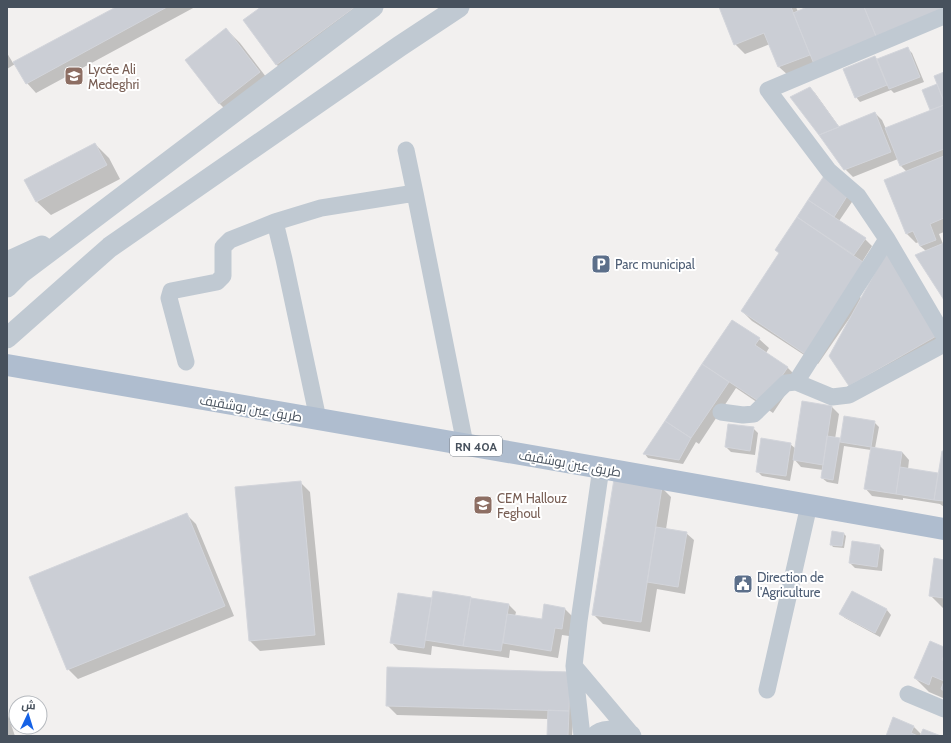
<svg xmlns="http://www.w3.org/2000/svg" width="951" height="743" font-family="Cabin,Cairo,sans-serif">
<style>
.shadow{fill:#0003}
.building{fill:#cbced5;stroke:#d3d5db}
.lines{fill:none;stroke-linecap:round;stroke-linejoin:round}
.minor{stroke:#c0c9d2;stroke-width:17}
.tertiary{stroke:#c0c9d2;stroke-width:21}
.primary{stroke:#afbdcf;stroke-width:22}
.labels{text-anchor:middle;dominant-baseline:central;stroke-width:4;stroke-linejoin:round;paint-order:stroke}
.shield{fill:#fff;stroke:#7e858e;stroke-width:1}
.shield-label{font-size:12px;font-weight:bold;fill:#47515d}
.education-label{font-size:13px;fill:#785e54;stroke:#fff;text-anchor:start}
.service-label{font-size:13px;fill:#4e5e75;stroke:#fff;text-anchor:start}
.street-label{font-size:13px;fill:#47515d;stroke:#fff}
</style>
<rect width="100%" height="100%" fill="#f2f0ef"/>
<!-- shadow -->
<path class="shadow" d="M118,7H195L36,93L27,83L15,64L7,69V53L13,63Z
M262,7H369L290,78L276,64Z
M720,7H796L798,12L810,7H944V23L789,76L779,67L770,44L745,54L735,44Z
M226,29L240,43L273,86L233,117L219,103Z
M907,48L912,53L924,82L894,93L891,90L860,102L856,97L875,57L878,60Z
M944,73V232L939,234L943,244H944V298L926,251L920,246L919,242L916,243L906,233L907,172L901,166L898,159L853,177L845,169L810,89L815,93L840,128L875,113L882,120L886,129L932,110L924,90L938,84Z
M95,144L109,158L120,179L51,215L37,202Z
M824,178L854,199L839,221L865,239L872,246L862,262L857,294L862,299L944,339L860,395L852,317L851,316L818,364L752,321L742,311L801,220L798,217Z
M733,321L759,339L769,348L766,353L787,367L797,377L773,413L736,388L699,444L696,442L683,464L648,458L644,453Z
M832,407L839,414L835,439L841,440L874,422L879,427L875,448L902,452L909,460L908,469L938,474L939,475L944,452V507L940,504L903,498V500L872,496L865,488L871,450L844,446L838,484L827,482L822,478L823,470L801,467L794,459L790,481L762,476L757,471L790,444L796,449Z
M753,428L758,433L755,455L731,452L726,447Z
M300,482L310,492L325,645L260,651L250,641Z
M662,488L671,497L666,529L686,533L694,540L685,594L657,589L650,632L603,624L593,614Z
M186,514L196,524L234,616L78,679L68,669Z
M844,534L846,536L844,548L833,547L831,544Z
M880,546L884,550L882,571L855,568L850,563Z
M944,561V609L930,595Z
M434,592L509,605L516,612L515,616L542,621L545,605L565,609L572,616L569,636L562,635L558,658L510,650L509,658L432,646L431,655L398,650L391,642L433,599Z
M852,592L887,610L891,615L880,637L845,618L840,614Z
M944,648V695L943,698L929,692L915,678Z
M569,673L573,720L572,736H548V719L397,715L387,705Z
M7,713L15,736H7Z
M914,727L922,735L938,736H887Z"/>
<!-- building -->
<path class="building" d="M116,7H167L26,84L13,62Z
M261,7H355L276,65L243,20Z
M719,7H791L810,55L778,67L764,33L734,45Z
M807,7H864L877,39L814,64L793,13Z
M864,7H940L941,10L876,36Z
M226,28L260,72L219,104L185,60Z
M908,47L920,77L889,89L877,59Z
M875,56L887,85L855,98L843,69Z
M944,72V102L934,76Z
M937,84L944,102V105L930,110L922,90Z
M810,87L839,127L819,135L790,97Z
M944,105V149L900,166L885,128Z
M875,112L891,152L844,170L819,135Z
M95,143L107,165L36,202L24,180Z
M944,156V210L943,211L944,218L930,224L936,240L920,246L913,231L906,234L884,180Z
M824,176L849,193L834,217L808,200Z
M808,200L866,238L854,255L797,217Z
M797,217L863,262L808,356L741,311L779,253L775,250Z
M944,243V300L915,255Z
M888,249L938,335L849,386L829,356Z
M732,320L760,338L755,345L788,367L763,404L702,364Z
M702,364L729,382L691,438L665,421Z
M802,401L832,406L823,465L793,460Z
M844,416L875,421L871,447L840,442Z
M665,421L691,438L679,460L643,454Z
M728,424L754,427L750,451L725,447Z
M827,436L840,438L833,480L821,478Z
M761,438L791,443L786,476L756,472Z
M871,447L902,452L896,494L864,489Z
M942,451H944V501L934,500Z
M900,467L938,473L934,500L896,494Z
M614,479L662,487L641,622L592,615Z
M301,481L315,635L249,641L235,487Z
M187,513L225,606L67,670L29,577Z
M656,527L687,532L678,587L647,582Z
M832,531L844,533L842,546L830,545Z
M852,541L880,545L877,567L849,563Z
M934,558L944,560V598L929,596Z
M433,591L471,597L463,646L425,640Z
M852,591L887,609L875,633L839,614Z
M398,593L432,598L424,648L390,643Z
M471,598L509,604L501,651L463,646Z
M544,604L565,608L562,629L555,628L551,651L503,643L507,614L542,619Z
M930,641L944,647V655L942,660H944V691L941,689L944,681L932,676L929,685L914,678Z
M387,667L570,672L569,711L386,706Z
M548,710L569,711L568,736H547Z
M893,717L914,726L911,733L918,736H886Z
M923,729L941,736H920Z"/>
<g class="lines">
<!-- minor -->
<path class="minor" d="M944,16L768,90L829,171L858,196L887,239L944,336
M406,150L415,193
M186,362L169,298L171,291L217,282L223,276V247L230,240L275,222
M796,382L887,239
M721,412L743,415L754,414L786,383L796,382L832,397L849,395L944,344
M318,419L284,259L275,222L321,208L415,193L465,444
M574,666L633,736
M767,690L809,505
M908,694L944,709
M582,736L574,666L579,621L601,468
M593,736C604,724 619,731 632,734"/>
<!-- tertiary -->
<path class="tertiary" d="M7,262L42,246
M7,287L20,274L373,7
M7,338L110,247L400,46L459,7"/>
<!-- primary -->
<path class="primary" d="M7,365L601,468L944,529"/>
</g>
<!-- icons -->
<defs>
<g id="school-square" transform="scale(1)"><rect x="-9" y="-9" width="18" height="18" rx="4" fill="#8d6e63" stroke="#fff"/><path d="M0-5L7-2L0 1L-7-2ZM-4 1L0 2.5L4 1V4Q0 6-4 4Z" fill="#fff"/></g>
<g id="parking-square" transform="scale(1)"><rect x="-9" y="-9" width="18" height="18" rx="4" fill="#5c6f8a" stroke="#fff"/><path d="M-3.5-5.5H1a3.5 3.5 0 0 1 0 7H-1V5.5H-3.5ZM-1-3.4V-.6H.8a1.4 1.4 0 0 0 0-2.8Z" fill="#fff"/></g>
<g id="civic-square" transform="scale(1)"><rect x="-9" y="-9" width="18" height="18" rx="4" fill="#5c6f8a" stroke="#fff"/><path d="M-.6-6.5H3V-4.5H.6V-3L4-1V1h2V6H-6V1h2V-1L-.6-3ZM-1.2 2.5V6h2.4V2.5Z" fill="#fff"/></g>
</defs>
<g fill-rule="evenodd">
<use href="#school-square" x="74" y="76"/>
<use href="#parking-square" x="601" y="264"/>
<use href="#school-square" x="483" y="505"/>
<use href="#civic-square" x="743" y="584"/>
</g>
<g class="labels">
<!-- shield labels -->
<rect class="shield" x="450" y="436" width="52" height="20" rx="3"/>
<g class="shield-label">
<text x="476" y="446">RN 40A</text>
</g>
<!-- education labels -->
<g class="education-label">
<text x="88" y="69">Lycée Ali<tspan x="88" dy="15">Medeghri</tspan></text>
<text x="497" y="498">CEM Hallouz<tspan x="497" dy="15">Feghoul</tspan></text>
</g>
<!-- service labels -->
<g class="service-label">
<text x="615" y="264">Parc municipal</text>
<text x="757" y="577">Direction de<tspan x="757" dy="15">l'Agriculture</tspan></text>
</g>
<!-- street labels -->
<g class="street-label">
<text transform="translate(251 408) rotate(10)">طريق عين بوشقيف</text>
<text transform="translate(570 463) rotate(10)">طريق عين بوشقيف</text>
</g>
</g>
<!-- border -->
<rect width="951" height="743" fill="none" stroke="#47515d" stroke-width="16"/>
<!-- north arrow -->
<g transform="translate(28 715) rotate(4)"><circle r="19" fill="#ffffff" stroke="#b5b9be"/>
<path d="M0-3L7 15L0 10L-7 15Z" fill="#1662e6"/>
<text y="-6" font-size="11" font-weight="bold" text-anchor="middle" fill="#47515d">ش</text>
</g>
</svg>
